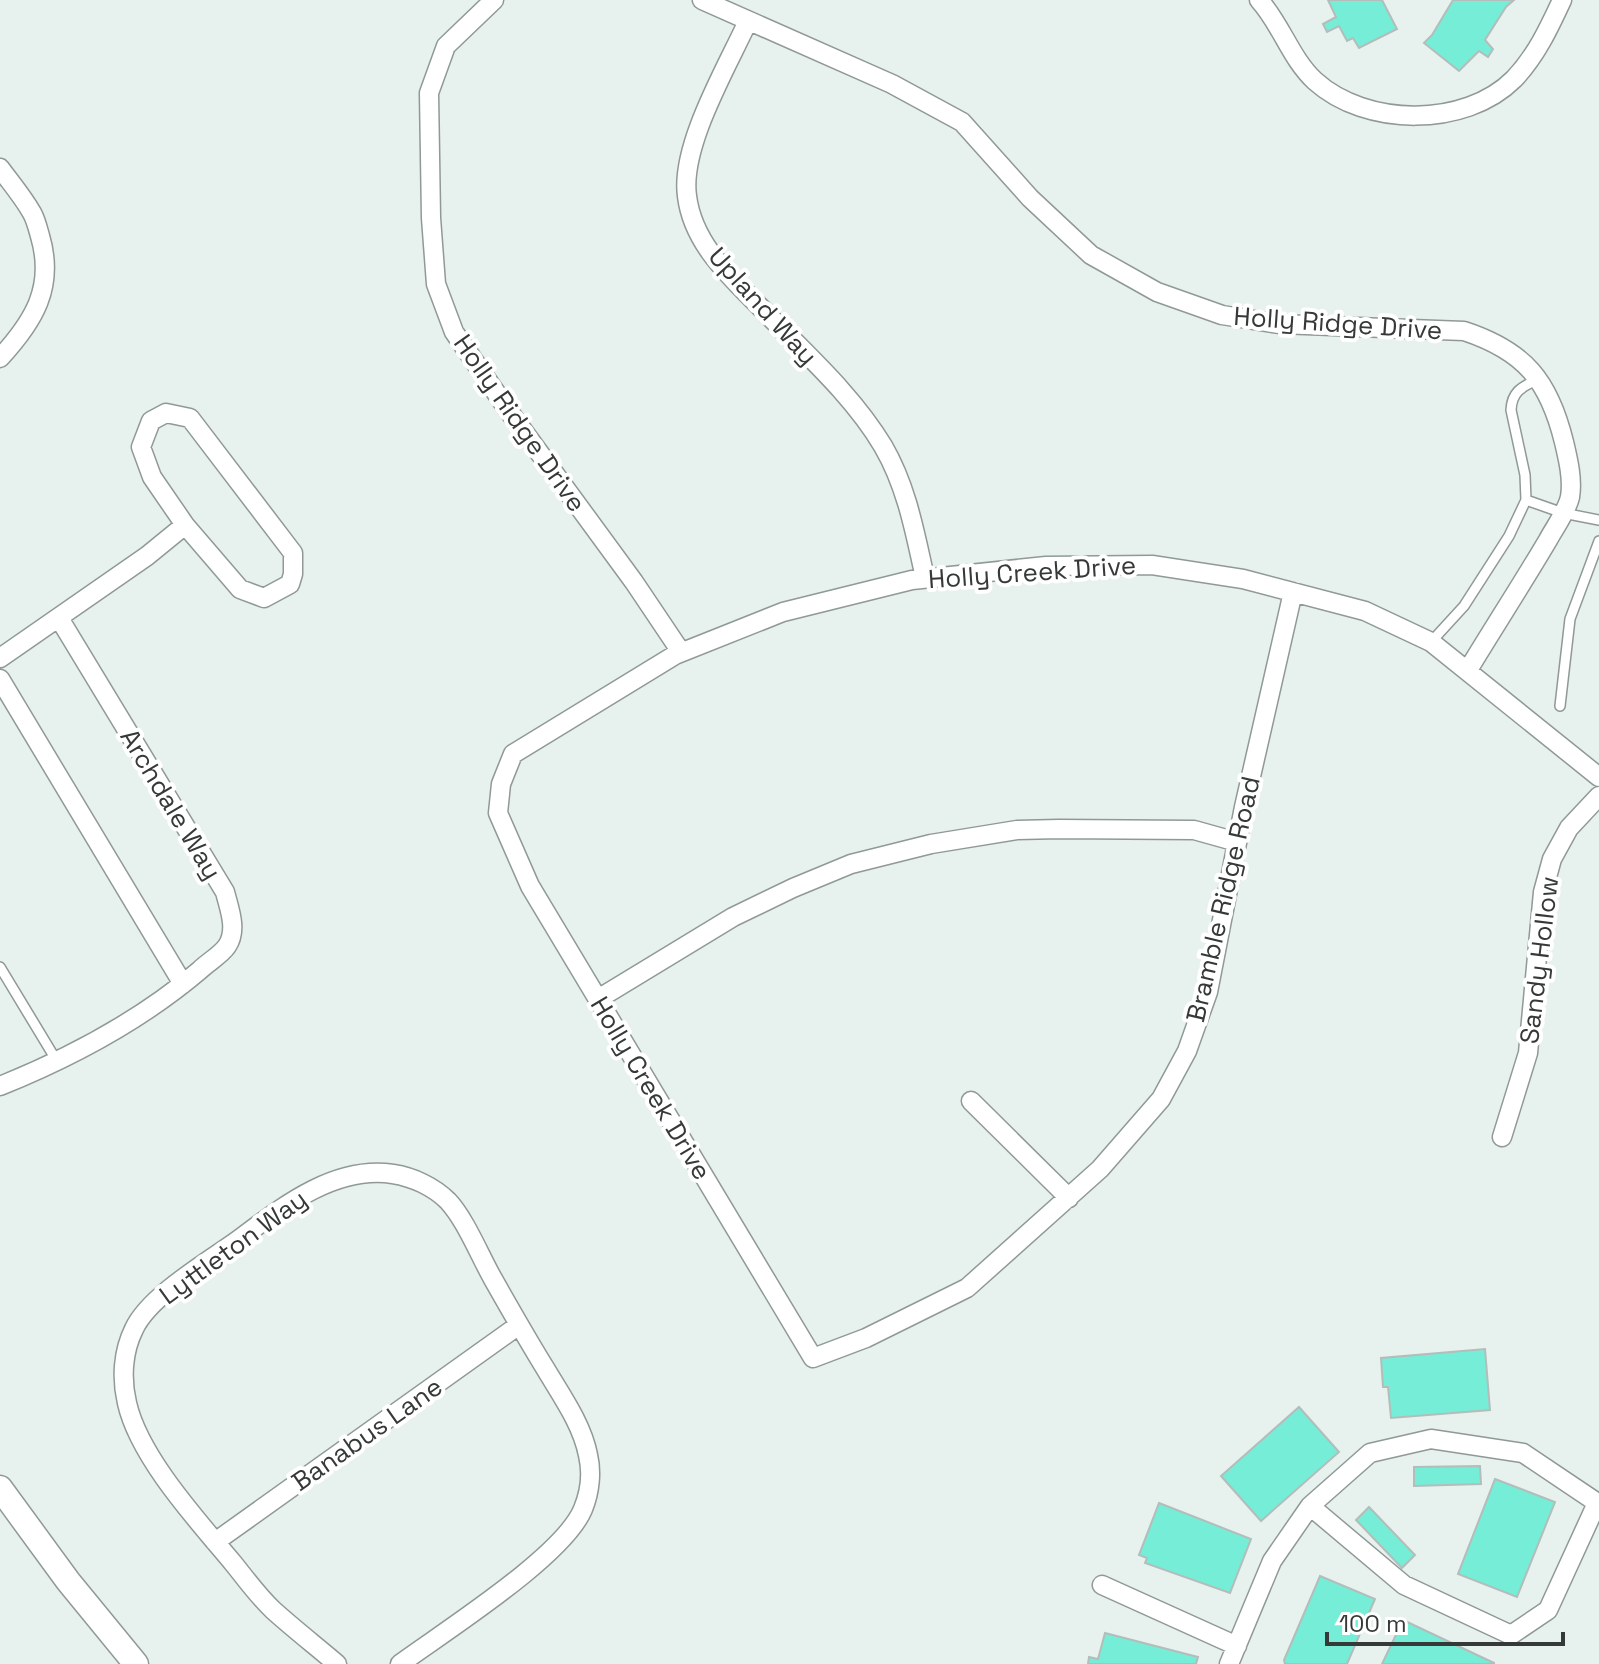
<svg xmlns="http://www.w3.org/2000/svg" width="1599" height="1664" font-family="'Space Grotesk',sans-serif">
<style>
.building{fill:#75edd7;stroke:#b3bdba;stroke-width:2}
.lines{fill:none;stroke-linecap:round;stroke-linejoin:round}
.service-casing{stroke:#909997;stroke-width:12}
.minor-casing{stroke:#909997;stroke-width:21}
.tertiary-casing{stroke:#909997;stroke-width:27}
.service{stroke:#fff;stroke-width:9}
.minor{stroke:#fff;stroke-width:18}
.tertiary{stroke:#fff;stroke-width:24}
.labels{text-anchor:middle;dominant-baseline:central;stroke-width:8;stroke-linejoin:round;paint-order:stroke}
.street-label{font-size:26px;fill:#353938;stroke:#fff}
</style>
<rect width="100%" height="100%" fill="#e7f1ee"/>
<!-- building -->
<path class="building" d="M1328,0H1382L1397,29L1359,48L1353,38L1347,41L1339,26L1327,32L1323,24L1336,17Z
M1453,0H1514L1506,7L1485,40L1493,49L1488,57L1479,51L1459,71L1424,43L1432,35Z
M1485,1349L1490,1410L1391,1418L1388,1387H1383L1381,1358Z
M1299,1407L1339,1452L1261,1521L1221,1476Z
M1480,1466L1481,1484L1414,1486V1467Z
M1495,1479L1555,1502L1517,1597L1458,1574Z
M1159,1503L1251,1539L1230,1593L1145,1563L1147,1558L1139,1555Z
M1369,1507L1415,1555L1402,1568L1356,1520Z
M1320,1576L1375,1599L1347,1664H1285L1284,1660Z
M1403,1620L1494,1663V1664H1382Z
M1105,1633L1198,1657L1196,1664H1088L1089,1657L1098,1659Z"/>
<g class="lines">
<!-- service casing -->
<g class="service-casing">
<path id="service" d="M1526,500L1563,513L1599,520
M1431,642L1464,606L1509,536L1526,500L1525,475L1511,410C1512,391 1522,387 1538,379
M1560,706L1570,619L1599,541
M0,967L58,1063"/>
</g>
<!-- minor casing -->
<g class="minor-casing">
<path id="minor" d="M494,0L446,46L429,93L431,218L436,284L454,332L508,410L634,582L681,652
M702,0L892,84L962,122L1030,198L1091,255L1157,292L1222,315L1279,324L1464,331C1525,351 1549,381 1564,442C1568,459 1573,479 1570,497C1567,511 1555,527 1548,540C1522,584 1494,627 1468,670
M1259,0C1281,24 1291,59 1315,81C1366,127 1465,128 1514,79C1536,56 1549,28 1562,0
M748,21C727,67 680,146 687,196C693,246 734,280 767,314C808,356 853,396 883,446C907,487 915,533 925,578
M0,168C11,183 23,197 32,213C36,220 38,229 40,236C55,287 34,321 0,358
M166,413L190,418L293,553V574L290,584L264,598L240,589L185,525L152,477L141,447L151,421Z
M1293,592L1244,807L1208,992L1187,1051L1161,1099L1100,1169L967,1288L866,1338L813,1358L530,886L498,813L501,784L513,754L675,655L783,612L912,580L1046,566L1152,565L1243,579L1365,611L1431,642L1599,777
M0,658L147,556L185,525
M0,679L183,984
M598,999L733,917L793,888L851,864L931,844L1017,830L1059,829L1194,830L1237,842
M0,1086C72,1057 140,1021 200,970C208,962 221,955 227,946C238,930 229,908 225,892L59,618
M971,1101L1069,1198
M1502,1137L1528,1053L1543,892L1552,859L1569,828L1599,796
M1310,1506L1404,1585L1511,1635L1548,1610L1597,1503
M215,1542L519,1325
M1102,1585L1237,1646
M337,1664C316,1646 294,1629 273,1610C258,1596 246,1579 233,1563C198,1521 139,1457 127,1403C121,1378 123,1351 134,1329C149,1296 209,1261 238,1240C282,1207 335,1165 393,1174C413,1177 434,1187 448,1201C465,1219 480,1256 493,1279C510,1309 527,1339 545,1368C561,1395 582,1424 588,1455C592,1472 590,1492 583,1509C564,1556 445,1631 400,1664
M1229,1664L1272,1561L1310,1506L1370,1453L1431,1439L1523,1453L1599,1504"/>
</g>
<!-- tertiary casing -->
<g class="tertiary-casing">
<path id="tertiary" d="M0,1488L68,1581L136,1664"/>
</g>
<!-- service -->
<use href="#service" class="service"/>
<!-- minor -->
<use href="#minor" class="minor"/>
<!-- tertiary -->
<use href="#tertiary" class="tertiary"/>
</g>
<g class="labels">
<!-- street labels -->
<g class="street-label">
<text transform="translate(763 306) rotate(48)">Upland Way</text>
<text transform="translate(1338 323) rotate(4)">Holly Ridge Drive</text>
<text transform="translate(520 423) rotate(55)">Holly Ridge Drive</text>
<text transform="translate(1032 572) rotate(-4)">Holly Creek Drive</text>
<text transform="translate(171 804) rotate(59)">Archdale Way</text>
<text transform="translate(1223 899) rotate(-77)">Bramble Ridge Road</text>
<text transform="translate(1539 960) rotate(-83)">Sandy Hollow</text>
<text transform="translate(651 1088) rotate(59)">Holly Creek Drive</text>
<text transform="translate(233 1247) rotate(-36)">Lyttleton Way</text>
<text transform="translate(367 1434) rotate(-35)">Banabus Lane</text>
</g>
</g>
<!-- scale -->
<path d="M1327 1632v12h236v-12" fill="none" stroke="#353938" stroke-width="4"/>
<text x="1339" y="1632" font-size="24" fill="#353938" stroke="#ffffff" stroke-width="6" paint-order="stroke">100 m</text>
</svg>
